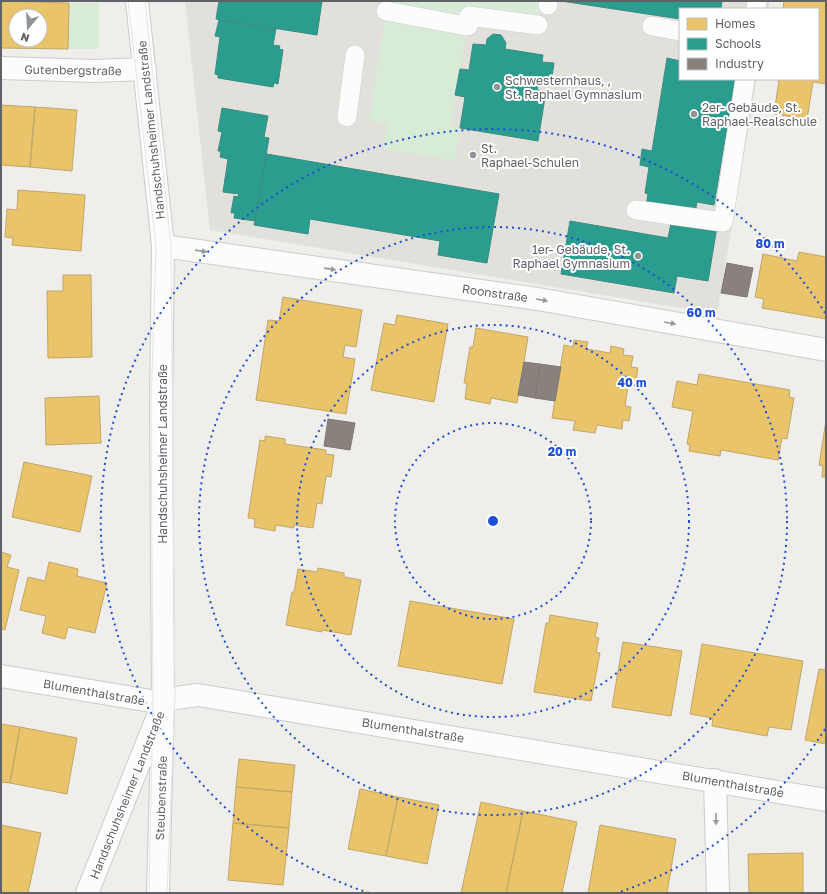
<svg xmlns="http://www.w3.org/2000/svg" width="827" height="894" font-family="'Golos Text',sans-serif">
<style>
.education{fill:#e2e0da}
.green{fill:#d8ebd6}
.homes{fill:#e9c46a;stroke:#c0a769;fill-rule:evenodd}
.schools{fill:#2a9d8f;stroke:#3a8c83}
.industry{fill:#8a817c;stroke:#7d7876}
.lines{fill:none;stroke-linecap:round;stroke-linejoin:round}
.lane-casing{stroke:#cbcccc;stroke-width:20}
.street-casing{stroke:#cbcccc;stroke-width:24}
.secondary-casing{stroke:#cacacb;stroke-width:24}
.lane{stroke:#fdfcfc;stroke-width:19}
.street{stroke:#fdfcfc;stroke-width:22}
.secondary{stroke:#fdfcfc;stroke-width:22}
.tram{stroke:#e4e4e4;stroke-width:1}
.oneway{fill:#96999c}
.ring{fill:none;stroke:#1d4ed8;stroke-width:2;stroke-dasharray:2 4}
.poi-dot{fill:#919496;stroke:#fff;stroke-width:1.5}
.labels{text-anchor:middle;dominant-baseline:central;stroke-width:4;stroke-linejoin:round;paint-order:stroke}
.street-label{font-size:12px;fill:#5f6368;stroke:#fff}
.poi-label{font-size:12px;fill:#5f6368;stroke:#fff;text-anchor:start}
.centre{fill:#1d4ed8;stroke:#fff;stroke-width:2}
.ring-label{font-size:12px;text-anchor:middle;font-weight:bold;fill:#1d4ed8;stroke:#fff;stroke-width:4;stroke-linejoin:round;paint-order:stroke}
</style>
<rect width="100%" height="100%" fill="#efeeea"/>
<!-- education -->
<path class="education" d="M185,1H770L768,9H680V79H757L717,314L210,230Z"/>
<!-- green -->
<path class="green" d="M381,1H542L538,24L468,26L450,127L460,128L454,160L383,149L387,123L369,121L386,11L380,9Z
M69,3H99V49H68Z"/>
<!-- homes -->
<path class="homes" d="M1,1L69,3L68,49L1,48ZM16,16H40V40H16Z
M784,1H826V84L813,82L807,119L774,114L779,80L771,79H818V9H783Z
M1,105L35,107L30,167L1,165Z
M35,107L77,110L72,171L30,167Z
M18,190L85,195L81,251L12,245L13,238L5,237L7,209L17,210Z
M799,252L826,257V319L762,308L764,299L755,297L763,254L797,261Z
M63,275H91L92,357L48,358L47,291H63Z
M283,297L362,310L356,347L345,345L343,357L355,359L346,414L256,400L268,320L279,321Z
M397,315L448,324L434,402L371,390L384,323L395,325Z
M476,328L528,337L517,403L491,398L490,404L465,399L467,383H464L470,347H473Z
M574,340L588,342L586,349L610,353L611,346L624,349L623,355L633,356L631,367L638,368L636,381L629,380L625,406L631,407L629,421L623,420L622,429L597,425L595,433L573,430L575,421L552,418L564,345L573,347Z
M699,374L790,390L789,397L794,398L787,439L782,438L778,460L721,450L720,456L689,451L690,445L687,444L693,411L672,407L677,381L697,385Z
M99,396L101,443L46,445L45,398Z
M826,420V477H822L823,466L819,465Z
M265,436L285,439V444L326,450V454L334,455L331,477L326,476L322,504L317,503L313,528L294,525V528L276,525L275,531L254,527L255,519L248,518L260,440L265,441Z
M24,462L92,476L80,532L12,517Z
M1,552L11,555L7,567L19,570L5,630L1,629Z
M49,562L78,569L77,576L107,583L95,633L68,627L65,639L42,633L46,616L20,610L28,577L45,581Z
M318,568L344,573V577L361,580L351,635L322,630V632L286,625L292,592H294L298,569L317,572Z
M410,601L514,619L502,684L398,666Z
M550,615L598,623L595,637L599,638L596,652L600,653L591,701L534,692L546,623H549Z
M623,642L682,651L671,716L612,707Z
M702,644L803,661L791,730L769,727L767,736L712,726L713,718L690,714Z
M819,669L826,670V744L805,740Z
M1,724L20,727L10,783L1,782Z
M20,727L77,738L67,794L10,783Z
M239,759L295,765L292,792L236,787Z
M236,787L292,792L289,828L233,823Z
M360,789L398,797L386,856L348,849Z
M398,797L439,805L427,864L386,856Z
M481,802L523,811L506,893H461Z
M523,811L577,822L562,893H506Z
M233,823L289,828L283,885L228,880Z
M1,825L41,833L28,893H1Z
M600,825L676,839L667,893H588Z
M803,853V893H749L748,854Z"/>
<!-- schools -->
<path class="schools" d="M219,1H322L317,35L216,19Z
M561,1H722L721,9H680V19Z
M219,20L276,29L273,45L280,46L279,49L283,50L278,84L274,83L273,87L218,78V75L215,74L220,37L215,36Z
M493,34L501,35L506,43L505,49L543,55L542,62L554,63L551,84L539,82L537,90L546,91L538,141L460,128L465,97L455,95L460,69L469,70L473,44L486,45L487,39Z
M667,58L680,61V79H735L714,205L697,202L695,214L646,206L648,194L645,193L649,167L640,165L642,149L652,151Z
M222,108L268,116L264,137L269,138L255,221L234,218L235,213H231L234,196L238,197L239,194L223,192L228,159L220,157L221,151H218L222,132L218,131Z
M267,154L499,194L487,263L438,255L440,241L310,219L308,234L254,225Z
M570,221L668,238L671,223L717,227L708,281L677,276L674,293L561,274Z"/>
<!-- industry -->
<path class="industry" d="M727,263L753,268L747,297L721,293Z
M524,362L540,364L535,398L518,395Z
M540,364L561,367L555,401L535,398Z
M328,419L355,423L350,450L324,446Z"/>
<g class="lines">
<!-- lane casing -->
<g class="lane-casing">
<path id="lane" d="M548,5V1
M756,9L757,1
M386,11L466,26H468L469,16L538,25
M652,26L680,31
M347,117L355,55
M636,210L723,222L745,79"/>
</g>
<!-- street casing -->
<g class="street-casing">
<path id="street" d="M1,68L94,71L145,69
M163,246L538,299L826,350
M1,676L163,703L175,698L198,695L826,800
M715,780L718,893
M87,893L162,706"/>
</g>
<!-- secondary casing -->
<g class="secondary-casing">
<path id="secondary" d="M137,1L163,246L161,406L163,703L158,893"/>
</g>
<!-- lane -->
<use href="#lane" class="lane"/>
<!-- street -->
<use href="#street" class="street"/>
<!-- secondary -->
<use href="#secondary" class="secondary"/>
<!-- tram -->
<path class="tram" d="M128,1L156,246L151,407L153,702L149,893
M145,1L171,246L175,698L167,893"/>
</g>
<!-- one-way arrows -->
<defs><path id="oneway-solid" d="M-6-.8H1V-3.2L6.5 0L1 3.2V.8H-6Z"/></defs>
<g class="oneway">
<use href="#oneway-solid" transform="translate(201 251) rotate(8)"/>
<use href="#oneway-solid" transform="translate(330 269) rotate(8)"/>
<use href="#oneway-solid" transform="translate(542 300) rotate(10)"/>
<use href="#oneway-solid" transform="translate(670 323) rotate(10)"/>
<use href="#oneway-solid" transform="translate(716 819) rotate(89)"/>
</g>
<!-- distance rings -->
<g class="ring">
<circle cx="493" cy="521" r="98"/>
<circle cx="493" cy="521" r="196"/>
<circle cx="493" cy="521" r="294"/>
<path d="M825 729A392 392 0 0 1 617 893M369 893A392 392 0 1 1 825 313"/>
</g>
<!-- markers -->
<g class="poi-dot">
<circle cx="497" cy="87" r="4"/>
<circle cx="694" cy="114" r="4"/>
<circle cx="473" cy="155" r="4"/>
<circle cx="638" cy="256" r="4"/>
</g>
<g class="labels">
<!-- street labels -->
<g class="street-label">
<text transform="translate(73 70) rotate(1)">Gutenbergstraße</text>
<text transform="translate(151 130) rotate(-96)">Handschuhsheimer Landstraße</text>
<text transform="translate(495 293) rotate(8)">Roonstraße</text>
<text transform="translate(162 454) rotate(-90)">Handschuhsheimer Landstraße</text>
<text transform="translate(94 692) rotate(10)">Blumenthalstraße</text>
<text transform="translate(413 730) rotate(9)">Blumenthalstraße</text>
<text transform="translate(733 784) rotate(10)">Blumenthalstraße</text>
<text transform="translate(127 795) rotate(-68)">Handschuhsheimer Landstraße</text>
<text transform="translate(161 798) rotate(-88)">Steubenstraße</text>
</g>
<!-- poi labels -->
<g class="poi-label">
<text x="505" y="80">Schwesternhaus, ,<tspan x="505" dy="14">St. Raphael Gymnasium</tspan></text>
<text x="702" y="107">2er- Gebäude, St.<tspan x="702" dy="14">Raphael-Realschule</tspan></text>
<text x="481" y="148">St.<tspan x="481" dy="14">Raphael-Schulen</tspan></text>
<text x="630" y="249" text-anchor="end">1er- Gebäude, St.<tspan x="630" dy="14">Raphael Gymnasium</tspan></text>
</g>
</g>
<circle cx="493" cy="521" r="6" class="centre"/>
<g class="ring-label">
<text x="770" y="248">80 m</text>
<text x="701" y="317">60 m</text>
<text x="632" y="387">40 m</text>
<text x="562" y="456">20 m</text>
</g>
<!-- border -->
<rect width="827" height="894" fill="none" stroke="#5f6368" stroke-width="4"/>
<!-- legend -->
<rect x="679" y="8" width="140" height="72" fill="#ffffff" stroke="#bfc1c3"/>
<rect x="687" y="18" width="20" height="12" fill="#e9c46a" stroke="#bfc1c3"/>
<text x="715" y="28" font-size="12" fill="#5f6368">Homes</text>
<rect x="687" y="38" width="20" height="12" fill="#2a9d8f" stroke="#bfc1c3"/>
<text x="715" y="48" font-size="12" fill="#5f6368">Schools</text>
<rect x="687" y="58" width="20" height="12" fill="#8a817c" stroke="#bfc1c3"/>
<text x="715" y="68" font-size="12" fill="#5f6368">Industry</text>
<!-- north arrow -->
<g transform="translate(28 28) rotate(198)"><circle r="19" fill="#ffffff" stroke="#bfc1c3"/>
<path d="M0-3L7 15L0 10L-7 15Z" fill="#919496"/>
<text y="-6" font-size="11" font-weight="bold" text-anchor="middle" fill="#5f6368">N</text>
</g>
</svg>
